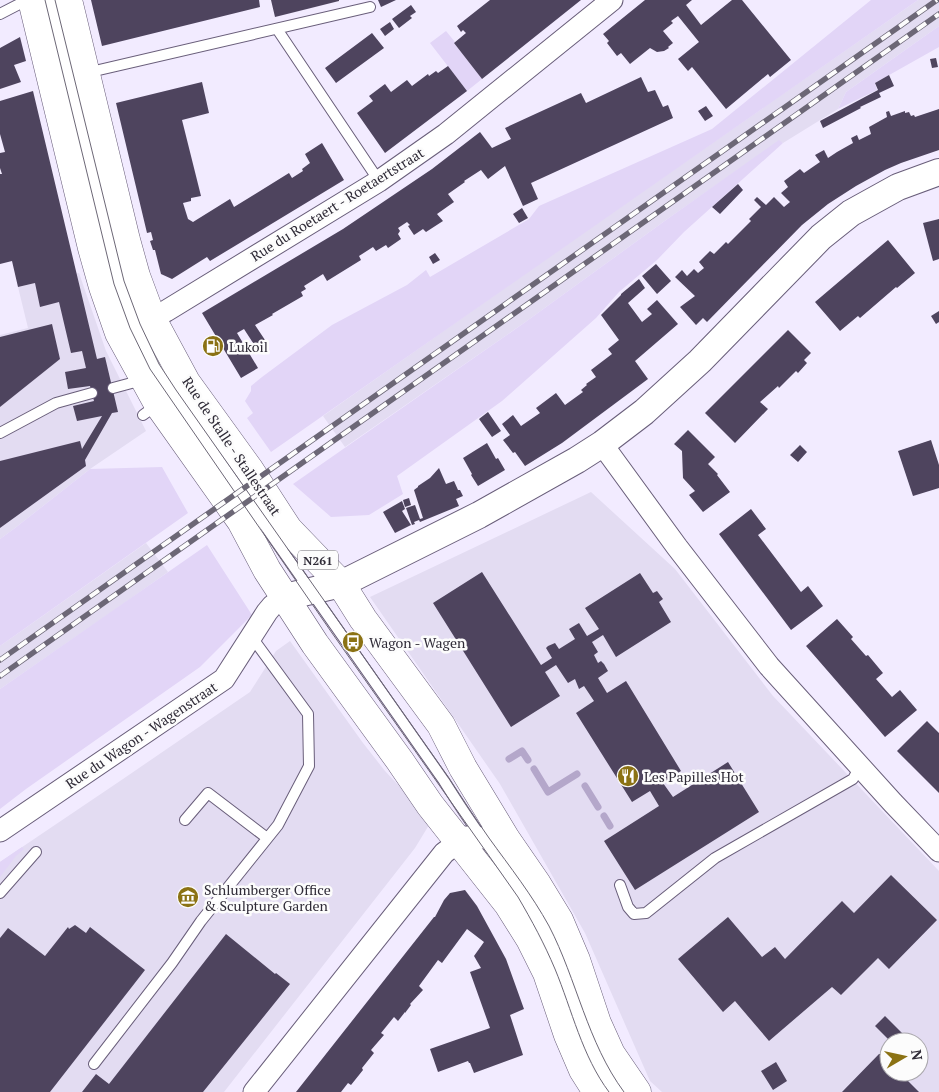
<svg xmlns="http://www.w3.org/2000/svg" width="939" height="1092" font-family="'PT Serif',serif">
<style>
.built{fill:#e3dcf2;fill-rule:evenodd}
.green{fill:#e2d5f7}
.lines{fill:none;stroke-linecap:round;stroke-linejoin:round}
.stream{stroke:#b4a7ca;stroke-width:7}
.building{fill:#4e445e}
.service-casing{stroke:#695e7a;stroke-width:12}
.minor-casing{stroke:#695e7a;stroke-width:23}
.tertiary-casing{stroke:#695e7a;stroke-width:28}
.primary-casing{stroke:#695e7a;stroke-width:29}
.service{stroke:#fff;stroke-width:10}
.minor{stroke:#fff;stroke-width:21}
.tertiary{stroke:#fff;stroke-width:26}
.primary{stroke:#fff;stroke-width:28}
.tram{stroke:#6c6776;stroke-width:1}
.rail-casing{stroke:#6c6776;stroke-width:5.5}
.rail{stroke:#fcfcfc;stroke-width:4;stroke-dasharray:11;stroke-linecap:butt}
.labels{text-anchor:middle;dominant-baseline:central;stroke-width:5;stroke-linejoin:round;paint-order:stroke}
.shield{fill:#fcfcfc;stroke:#6c6a72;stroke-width:1}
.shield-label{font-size:12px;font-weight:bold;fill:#2f2b37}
.street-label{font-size:14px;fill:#2f2b37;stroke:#fcfcfc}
.poi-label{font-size:14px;fill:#2f2b37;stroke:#fcfcfc;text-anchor:start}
</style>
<rect width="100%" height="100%" fill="#f2ebff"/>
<!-- built -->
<path class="built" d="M918,0H939V26L846,92L838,109L783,143L779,141L666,220L524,323L345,447L323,416L540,263Z
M79,273L106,351L146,431L90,469L15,528L0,539V335L28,328L18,287Z
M591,492L675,569L773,696L939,871V1092H662L650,1081L585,933L500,784L370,597ZM889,1042H919V1072H889Z
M146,543L168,572L113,611L0,689V646Z
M290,641L363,743L385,771L401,788L429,825L415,848L224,1092H0V862L123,779L250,692L276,651Z"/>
<!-- green -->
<path class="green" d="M871,0H918L271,452L247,418L253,413L245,401L251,391V386L262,377L332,325L407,285L426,270L430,277L529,219L539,206L712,129Z
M939,26V47L875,83L877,90L838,109L846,92Z
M446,31L455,42L454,43L482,79L467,91L430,43Z
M779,140L783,143L684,232L657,260L619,292L596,318L502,401L397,476L403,494L369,515L331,517L293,484L524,323L666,220Z
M162,467L188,513L0,646V539L15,528L90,469Z
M207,545L252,615L200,667L26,789L0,809V689Z
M22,847L24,849L16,856L0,877V862Z"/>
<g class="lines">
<!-- stream -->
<path class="stream" d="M509,759L522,751L528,760
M534,769L548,792L577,774
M585,786L598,807
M604,816L610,826"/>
</g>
<!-- building -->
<path class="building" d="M91,0H259L260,7L102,46Z
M271,0H339V1L275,17Z
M378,0H396L381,7Z
M490,0H581L482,79L454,43L466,33L463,30L461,32L457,26Z
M645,0H692L686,5L701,25L732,0H742L791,60L770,77L768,74L726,109L692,67L688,71L678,59L699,42L678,16L671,21L673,23L663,31L673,43L668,47L669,48L664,51L657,52L650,48L630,64L621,53L617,56L607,43L609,41L603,34Z
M411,5L416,12L410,16L412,18L399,28L392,19Z
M390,22L394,29L385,36L380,29Z
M372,33L384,48L336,83L325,68Z
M20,37L26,61L14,65L21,82L0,89V48Z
M936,58L938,67L932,68L930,59Z
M448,66L467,91L385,153L357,113L373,101L369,96L385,84L391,92L407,80L412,86L428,74L429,76L436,71L438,73Z
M889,75L894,86L879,93L881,97L860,107L861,108L823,128L820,121L878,90L875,83Z
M641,77L648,92L655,90L663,107L668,105L673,118L531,183L538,199L523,206L505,166L488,179L481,170L464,181L465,182L448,194L454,202L437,214L443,221L426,232L423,229L414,235L408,226L410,225L407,222L398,228L400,231L398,234L401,239L388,248L386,245L376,251L373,247L359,256L361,260L327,281L323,274L304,286L306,289L301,292L303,296L272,314L273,315L255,325L265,340L255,346L244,329L237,333L258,368L241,378L202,313L343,229L432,169L480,132L492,148L511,139L505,128L581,93L586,103Z
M202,82L209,113L182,120L201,196L191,198V201L183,203L188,219L193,222L230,199L234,207L289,173L292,178L303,171L302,169L310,163L305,154L322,143L344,180L210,261L207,257L172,279L161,274L155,250H153L150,241L153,240L151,232L147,233L116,103Z
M33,91L97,359L105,357L118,412L112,413L85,460L86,466L0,528V461L80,441L82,449L102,416L77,421L73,406L94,401L90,386L68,389L65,372L86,368L82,351L71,353L59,302L40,307L35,283L18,287L12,261L0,264V174H2L0,168V153L5,152L0,134V101Z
M706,106L713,116L705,121L698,111Z
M939,109V150L901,163L885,170L856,186L828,204L802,225L707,322L703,318L696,325L680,307L695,296L675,277L682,270L687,276L694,269L698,273L704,268L699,262L710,251L714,254L726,242L728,244L751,221L749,219L761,207L754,200L757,197L766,205L774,197L784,207L790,202L781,193L788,187L784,181L800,169L804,173L820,162L815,155L824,150L828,158L837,152L853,143L851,138L857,135L859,140L871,134L869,127L887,117L886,112L889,111L891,116L905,111V113L909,112L911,116L914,115L915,117Z
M738,184L743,190L720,214L712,207Z
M522,208L528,218L519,223L513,214Z
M939,219V259L933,261L923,223Z
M888,240L915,273L897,288L896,287L860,318L858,316L840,331L815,302Z
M435,253L440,260L433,264L429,257Z
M656,264L671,281L657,294L642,276Z
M639,279L645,288L628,303L642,322L652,314L647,309L657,300L678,324L635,361L648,379L562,443L525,466L515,452L513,453L503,440L510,435L502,424L513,415L521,426L540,413L536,408L556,393L565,405L583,392L581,390L587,385L586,384L596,377L591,370L612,354L608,349L619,340L601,315L621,295V294Z
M939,311V322L936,324L931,316Z
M52,324L60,359L0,407V337Z
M788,330L811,353L804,360L807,363L798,373L796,371L779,388L778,386L760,402L768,409L735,443L705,413Z
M488,412L501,431L492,437L479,419Z
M688,430L715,457L708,464L718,474L717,475L730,492L703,512L689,495L695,491L683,478L682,451L674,444Z
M931,440L939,465V488L913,496L898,451Z
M487,443L496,459L498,458L505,470L478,486L471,475L472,474L463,458Z
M800,445L807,452L798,462L790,455Z
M439,468L446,484L454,481L458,490H460L463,496L456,499L459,506L420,522L419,520L414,522L415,524L412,525L406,508L415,505L420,519L423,518L414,490L418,487V486L430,478Z
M409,498L411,505L405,507L403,500Z
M402,501L405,509L402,511L411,525L395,533L383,512Z
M751,509L766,529L758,535L801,592L808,586L823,606L791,630L719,534Z
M482,572L541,665L552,658L546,648L548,646L555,643L559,649L575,639L569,629L579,623L587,636L599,629L585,608L640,573L653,593L657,591L663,599L659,602L671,622L616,657L603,635L592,642L598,652L594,655L598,663L601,661L604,664L608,671L598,678L607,693L626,681L681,771L663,783L673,797L728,762L759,812L635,890L604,841L659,806L650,791L632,802L576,713L594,701L584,686L579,689L575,679L568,683L556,665L545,672L560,696L511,727L433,603Z
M837,619L853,637L851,639L866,656L868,655L883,673L876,679L892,697L900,690L917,710L885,737L806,646Z
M927,721L939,733V793L897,751Z
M891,875L937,920L889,969L878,958L841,995L832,987L769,1041L735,1001L723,1012L678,959L728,917L762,957L775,947L785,959L842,901L854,913Z
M465,890L477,906L506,959L524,1009L510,1015L523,1055L474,1073L470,1063H469L468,1061L438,1072L430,1049L490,1028L470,972L481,968L474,956L484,942L467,929L442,963L438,960L419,986L423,990L410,1004L411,1005L405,1013V1012L398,1021L394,1017L381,1033L384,1035L371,1050L374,1053L362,1068L363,1070L351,1085L348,1083L341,1092H296L434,917H435L444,900L450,893Z
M75,925L86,933L90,927L145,970L50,1092H0V938L8,928L45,956L68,927L69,929Z
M226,934L275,974L276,973L290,984L203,1092H82L96,1074L109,1084Z
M885,1016L903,1034L895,1042H891L875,1026Z
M879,1054H881L889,1062V1072H899L919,1092H842Z
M776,1062L787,1081L773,1090L761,1071Z"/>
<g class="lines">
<!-- service casing -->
<g class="service-casing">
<path id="service" d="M50,0L119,282L135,326L155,366L172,393L444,781C456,800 469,820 482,838C503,868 527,897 544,929C572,982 580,1044 617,1092
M0,14L27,0
M277,29L379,181
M86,73L370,7
M113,388L139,381L143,379
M143,415L158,404
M0,433L56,403L92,393
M185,820L208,793L267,838
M620,885L628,907L634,914L646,913L715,858L853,779L860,766
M0,893L36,852
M94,1064L172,963L201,921L278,825L309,766L308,714L251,636"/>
</g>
<!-- minor casing -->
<g class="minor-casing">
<path id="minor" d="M119,333L152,319L166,311L379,181L446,134L612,0
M602,444L677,547L769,666L893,803L939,851
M0,831L224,679L267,612L272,606L285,597
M254,1092L444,853L465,837L506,839"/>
</g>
<!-- tertiary casing -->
<g class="tertiary-casing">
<path id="tertiary" d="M285,597L341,584L479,515L577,460L602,444L644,412L700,361L821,237L851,213L898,187L939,172"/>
</g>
<!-- primary casing -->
<g class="primary-casing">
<path id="primary" d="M32,0L92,248L103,287L119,333L158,404L241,521L267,570L315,644L400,761L430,805L508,904L530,939L547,973L568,1035L583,1070L597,1092
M68,0L126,240L136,276L152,319L186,382L249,469L288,529L341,584L363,619L441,725L463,768L506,839L537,884L559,920L576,960L597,1023L611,1054L637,1092"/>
</g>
<!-- service -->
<use href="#service" class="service"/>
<!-- minor -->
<use href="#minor" class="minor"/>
<!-- tertiary -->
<use href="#tertiary" class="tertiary"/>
<!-- primary -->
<use href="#primary" class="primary"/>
<!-- tram -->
<path class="tram" d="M45,0L114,284L130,328L150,369L332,633L518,897C532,921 544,943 555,969C572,1010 582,1056 609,1092
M55,0L124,281L140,324L159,364L176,390L449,778C462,798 475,818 489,838C510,867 532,895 549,926C577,980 587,1042 624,1092"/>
<!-- rail casing -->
<g class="rail-casing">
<path id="rail" d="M0,660L937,0
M0,676L939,14"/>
</g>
<!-- rail -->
<use href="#rail" class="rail"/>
</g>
<!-- icons -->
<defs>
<g id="fuel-disc" transform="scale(1.125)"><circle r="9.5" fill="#8b7214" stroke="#fcfcfc"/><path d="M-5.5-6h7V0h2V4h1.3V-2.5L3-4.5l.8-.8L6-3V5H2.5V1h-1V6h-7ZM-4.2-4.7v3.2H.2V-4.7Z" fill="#fff"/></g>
<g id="bus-disc" transform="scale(1.125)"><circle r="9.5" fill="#8b7214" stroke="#fcfcfc"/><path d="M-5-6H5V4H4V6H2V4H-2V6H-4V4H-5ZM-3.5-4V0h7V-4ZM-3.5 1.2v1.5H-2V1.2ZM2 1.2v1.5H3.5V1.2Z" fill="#fff"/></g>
<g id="restaurant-disc" transform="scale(1.125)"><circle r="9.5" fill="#8b7214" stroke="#fcfcfc"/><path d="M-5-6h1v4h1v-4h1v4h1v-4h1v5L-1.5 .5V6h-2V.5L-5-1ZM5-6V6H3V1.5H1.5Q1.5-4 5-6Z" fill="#fff"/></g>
<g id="museum-disc" transform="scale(1.125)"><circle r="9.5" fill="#8b7214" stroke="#fcfcfc"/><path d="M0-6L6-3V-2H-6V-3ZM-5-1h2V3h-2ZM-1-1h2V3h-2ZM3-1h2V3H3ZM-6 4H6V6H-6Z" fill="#fff"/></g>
</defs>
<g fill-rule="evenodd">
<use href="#fuel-disc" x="213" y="346"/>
<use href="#bus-disc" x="353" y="642"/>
<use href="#restaurant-disc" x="628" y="776"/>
<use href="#museum-disc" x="188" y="897"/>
</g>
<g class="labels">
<!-- shield labels -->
<rect class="shield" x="298" y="550.5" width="40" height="19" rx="4"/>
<g class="shield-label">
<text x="318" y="560">N261</text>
</g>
<!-- street labels -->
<g class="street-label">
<text transform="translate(337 204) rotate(-32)">Rue du Roetaert - Roetaertstraat</text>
<text transform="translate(232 446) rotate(56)">Rue de Stalle - Stallestraat</text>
<text transform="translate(141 735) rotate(-34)">Rue du Wagon - Wagenstraat</text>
</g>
<!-- poi labels -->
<g class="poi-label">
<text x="229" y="346">Lukoil</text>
<text x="369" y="642">Wagon - Wagen</text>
<text x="644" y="776">Les Papilles Hot</text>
<text x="204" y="889">Schlumberger Office<tspan x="204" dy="16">&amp; Sculpture Garden</tspan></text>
</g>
</g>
<!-- north arrow -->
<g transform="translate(904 1057) rotate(81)"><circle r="24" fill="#fcfcfc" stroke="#aaa8ad"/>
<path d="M0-4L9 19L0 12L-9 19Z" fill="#8b7214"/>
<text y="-8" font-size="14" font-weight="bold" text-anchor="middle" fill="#2f2b37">N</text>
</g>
</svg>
